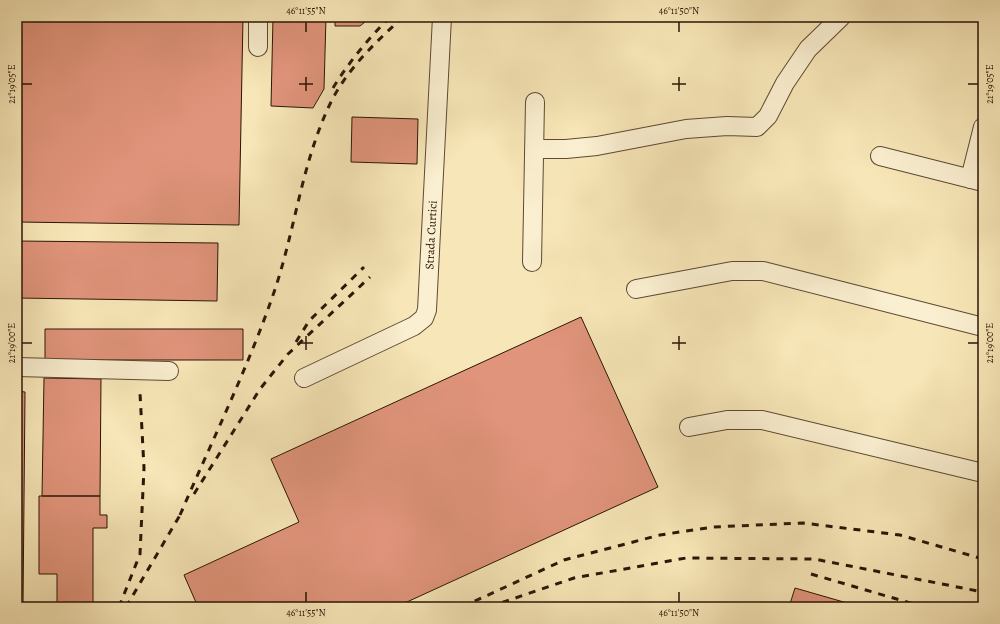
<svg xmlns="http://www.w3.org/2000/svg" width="1000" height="624" font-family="Alegreya,serif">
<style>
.building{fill:#e0947b;stroke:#2b1505}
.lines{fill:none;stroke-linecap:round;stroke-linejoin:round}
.minor-casing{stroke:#5e4932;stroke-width:20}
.minor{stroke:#faefd0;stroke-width:18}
.rail{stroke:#2b1505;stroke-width:3;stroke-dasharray:7 7;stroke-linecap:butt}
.ticks{fill:none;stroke:#2b1505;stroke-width:1.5}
.labels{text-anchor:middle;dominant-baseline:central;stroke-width:3.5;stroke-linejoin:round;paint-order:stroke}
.street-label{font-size:12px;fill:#2b1505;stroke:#faefd0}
.neatline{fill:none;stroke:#2b1505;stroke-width:1.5}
.ticks-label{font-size:10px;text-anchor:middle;fill:#2b1505}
</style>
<rect width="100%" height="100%" fill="#f7e6b7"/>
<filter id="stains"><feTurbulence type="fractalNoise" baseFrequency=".005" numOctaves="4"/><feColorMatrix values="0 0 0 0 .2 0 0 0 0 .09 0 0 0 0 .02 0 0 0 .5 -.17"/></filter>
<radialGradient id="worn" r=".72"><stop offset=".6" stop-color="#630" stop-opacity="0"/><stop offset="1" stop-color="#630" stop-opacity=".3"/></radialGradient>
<!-- building -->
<path class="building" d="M17,17H243L239,225L17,222Z
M273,17H326L324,89L313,108L271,106Z
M335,17H371L360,26H335Z
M352,117L418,119L417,164L351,162Z
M17,241L218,243L217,301L17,298Z
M581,317L658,487L396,607H198L184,575L299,522L271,459Z
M45,329H243V360H45Z
M44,378L101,379L100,496H42Z
M17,391L25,392L23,607H17Z
M39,496H100V515H107V528H93V604H57V574H39Z
M795,588L861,607H789Z"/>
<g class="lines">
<!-- minor casing -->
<g class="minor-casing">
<path id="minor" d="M258,47V17
M534,149H566L597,146L686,129L727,126L757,127L768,116L785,83L808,49L841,17
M880,156L983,182
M970,179L983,127
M532,262L535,102
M636,289L732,271H763L983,327
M17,367L169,371
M304,378L414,326L424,318L427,310L442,17
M689,427L727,420H762L983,473"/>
</g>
<!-- minor -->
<use href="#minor" class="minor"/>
<!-- rail -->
<path class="rail" d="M333,88C349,62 368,39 390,17
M296,342L309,321L364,267
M194,494L260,389L288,354L370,277
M180,515C211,443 246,372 272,298C295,234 301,163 331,102C348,68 376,42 403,17
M811,574L924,607
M119,607L140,554L144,468L140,393
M126,607L183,510
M462,607L564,560L660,535L713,527L803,523L900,535L983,559
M489,607L574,578L686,558L814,559L983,592"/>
</g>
<!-- ticks -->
<path class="ticks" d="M306,22V32M679,22V32M306,77V91M679,77V91M22,84H32M299,84H313M672,84H686M968,84H978M306,336V350M679,336V350M22,343H32M299,343H313M672,343H686M968,343H978M306,592V602M679,592V602"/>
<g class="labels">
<!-- street labels -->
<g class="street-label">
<text transform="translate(431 235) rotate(-87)">Strada Curtici</text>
</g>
</g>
<!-- margin -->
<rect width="1000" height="624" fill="none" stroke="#f7e6b7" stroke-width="44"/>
<rect x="22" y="22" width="956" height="580" class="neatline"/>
<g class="ticks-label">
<text x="306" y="14">46°11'55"N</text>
<text x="679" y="14">46°11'50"N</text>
<text transform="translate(989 84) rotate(-90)" y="4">21°19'05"E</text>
<text transform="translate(11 84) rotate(-90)" y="4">21°19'05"E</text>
<text transform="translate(989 343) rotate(-90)" y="4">21°19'00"E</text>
<text transform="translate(11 343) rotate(-90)" y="4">21°19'00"E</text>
<text x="306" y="616">46°11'55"N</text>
<text x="679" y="616">46°11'50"N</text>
</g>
<rect width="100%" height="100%" filter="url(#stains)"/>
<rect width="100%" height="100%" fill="url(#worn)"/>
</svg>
